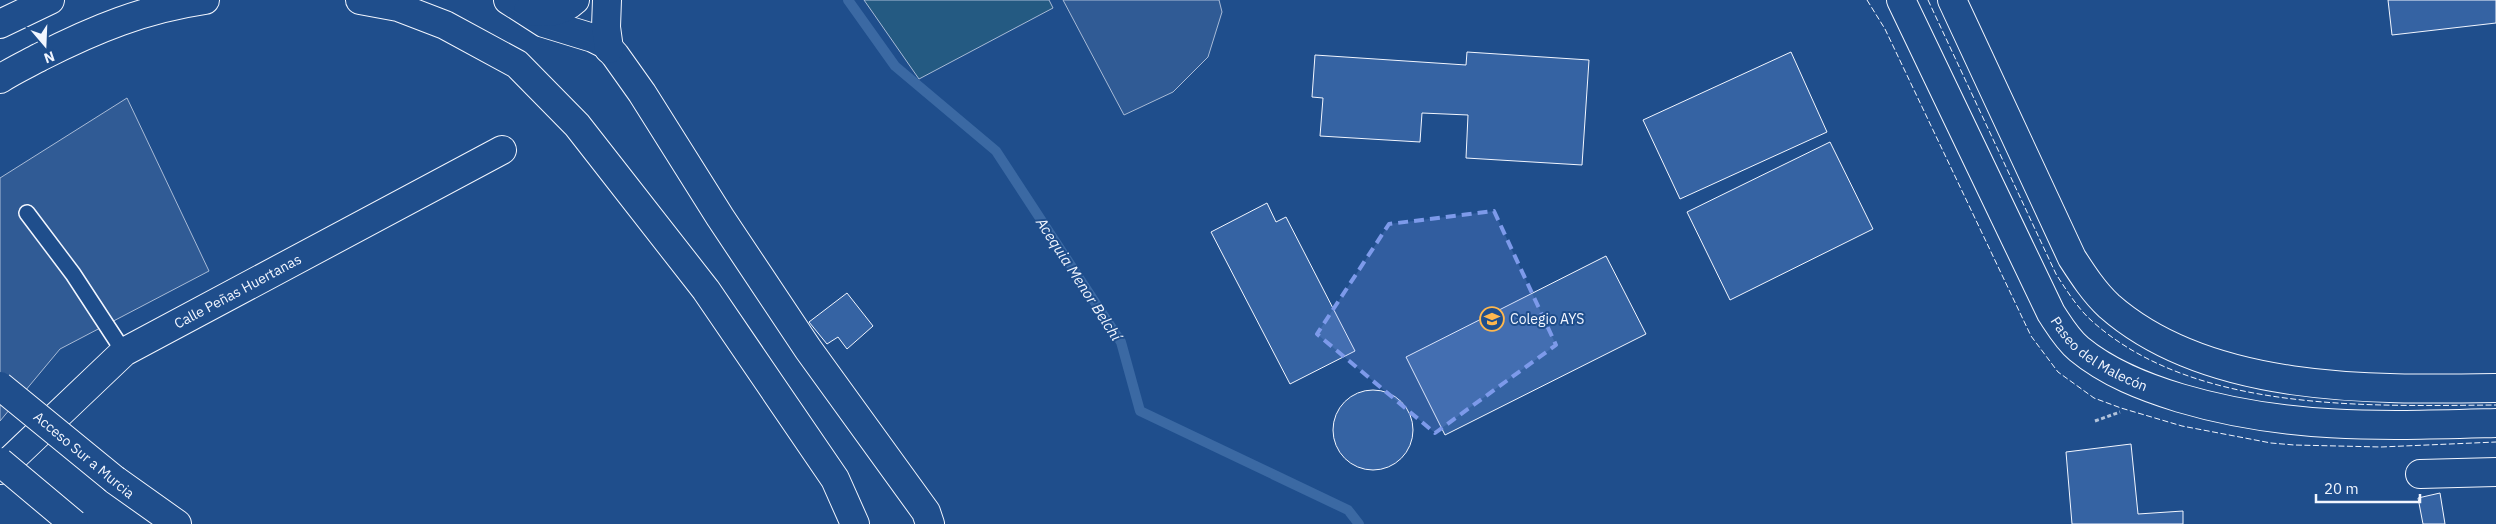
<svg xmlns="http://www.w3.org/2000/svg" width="2496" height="524" font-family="'IBM Plex Sans',sans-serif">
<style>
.green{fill:#245a82;stroke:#a8bbd7}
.parking{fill:#305b95;stroke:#a8bbd7}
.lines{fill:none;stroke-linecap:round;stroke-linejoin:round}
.stream{stroke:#3b69a3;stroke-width:10}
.building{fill:#3563a3;stroke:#f2f6ff}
.lane-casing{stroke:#f2f6ff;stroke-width:18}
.street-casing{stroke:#f2f6ff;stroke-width:30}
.secondary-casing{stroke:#f2f6ff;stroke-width:30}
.highway-casing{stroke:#f2f6ff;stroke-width:30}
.path{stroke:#b3c4dc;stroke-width:3;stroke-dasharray:4 2.5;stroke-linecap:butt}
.lane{stroke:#1f4e8c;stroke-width:15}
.street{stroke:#1f4e8c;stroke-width:28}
.secondary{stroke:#1f4e8c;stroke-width:28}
.highway{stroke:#1f4e8c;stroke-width:28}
.highway-bridge-casing{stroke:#f2f6ff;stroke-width:30;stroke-linecap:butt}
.highway-bridge{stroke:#1f4e8c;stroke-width:28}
.fence{stroke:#f2f6ff;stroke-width:1;stroke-dasharray:6 2.5;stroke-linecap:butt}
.marked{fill:#7d9aea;fill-opacity:0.2;stroke:#7d9aea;stroke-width:4;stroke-dasharray:10 6;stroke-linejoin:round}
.labels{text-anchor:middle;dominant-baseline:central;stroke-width:4;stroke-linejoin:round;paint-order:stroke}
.street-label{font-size:14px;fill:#f2f6ff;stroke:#1f4e8c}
.poi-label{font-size:14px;fill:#f2f6ff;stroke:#1f4e8c;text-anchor:start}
.water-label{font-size:15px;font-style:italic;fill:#f2f6ff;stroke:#1f4e8c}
</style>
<rect width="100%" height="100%" fill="#1f4e8c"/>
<!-- green -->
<path class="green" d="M864,0H1049L1053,8L919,79Z"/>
<!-- parking -->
<path class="parking" d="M1063,0H1219L1222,12L1208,57L1173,92L1124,115Z
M127,98L209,271L60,349L0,421V178Z"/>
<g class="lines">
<!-- stream -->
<path class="stream" d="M848,0L895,66L996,151L1121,342L1140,411L1348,510L1359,524"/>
</g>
<!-- building -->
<path class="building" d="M2388,0H2496V23L2392,35Z
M1467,52L1589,60L1582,165L1466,158L1468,115L1422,113L1420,142L1320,136L1323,98L1312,97L1315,55L1466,65Z
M1791,52L1827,132L1680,199L1643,120Z
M1830,142L1873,229L1730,300L1687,212Z
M1267,203L1276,222L1286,217L1355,351L1290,384L1211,232Z
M1606,256L1646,334L1445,435L1406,357Z
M847,293L873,326L847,349L838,337L827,344L809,322Z
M1333 430a40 40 0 1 1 80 0a40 40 0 1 1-80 0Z
M2131,444L2138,514L2183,511V524H2072L2066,452Z
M2440,493L2445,524H2423L2418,498Z"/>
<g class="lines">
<!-- lane casing -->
<g class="lane-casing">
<path id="lane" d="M27,213L73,274L124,352"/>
</g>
<!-- street casing -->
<g class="street-casing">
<g id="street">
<path d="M508,0L544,23L593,38L605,44L615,55L642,93L720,217L808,349L926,512L930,524"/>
<path d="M607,0L606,27L609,49"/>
<path id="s1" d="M1901,0L2051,313C2059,325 2067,339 2079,349C2108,373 2144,387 2180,398C2288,430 2385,426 2496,423"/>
<path d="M528,11C547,13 561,13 575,0"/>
<path d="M0,24L50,0"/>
<path id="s2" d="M0,470L124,352L502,150"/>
<path d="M2420,474L2496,472"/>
</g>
</g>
<!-- secondary casing -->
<g class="secondary-casing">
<path id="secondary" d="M1952,0L2072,258C2083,275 2094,292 2109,306C2208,393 2373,390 2496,388"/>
</g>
<!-- highway casing -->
<g class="highway-casing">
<path id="highway" d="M360,0L398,7L445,25L517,64L577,125L706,290L835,479L855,524
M0,79C12,71 27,64 40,57C95,29 144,9 205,0
M115,480L177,524"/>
</g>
<!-- path -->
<path class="path" d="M2095,421L2120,412"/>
<!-- lane -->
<use href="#lane" class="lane"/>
<!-- street -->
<use href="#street" class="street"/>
<!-- secondary -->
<use href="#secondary" class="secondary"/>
<!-- highway -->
<use href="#highway" class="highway"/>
<!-- highway-bridge casing -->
<g class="highway-bridge-casing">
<path id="highway-bridge" d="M0,386L115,480
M0,462L74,524"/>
</g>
<!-- highway-bridge -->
<use href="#highway-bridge" class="highway-bridge"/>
<!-- fence -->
<path class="fence" d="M1867,0L1885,29L2031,336L2058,372L2094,398L2121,408L2182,426L2271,443L2294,445L2381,447L2496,442
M1928,0L2056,274C2067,291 2078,309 2093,322C2196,413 2368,406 2496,405"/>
</g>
<!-- marked area -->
<path class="marked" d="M1494,211L1556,345L1435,433L1317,334L1389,224Z"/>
<!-- icons -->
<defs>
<g id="school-ring" transform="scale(1.25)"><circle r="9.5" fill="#1f4e8c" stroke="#ffb74d" stroke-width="1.5"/><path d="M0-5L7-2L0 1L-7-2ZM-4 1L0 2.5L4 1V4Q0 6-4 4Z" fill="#ffb74d"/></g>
</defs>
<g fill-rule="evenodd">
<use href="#school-ring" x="1492" y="319"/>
</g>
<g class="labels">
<!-- street labels -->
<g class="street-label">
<text stroke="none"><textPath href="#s2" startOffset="300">Calle Peñas Huertanas</textPath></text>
<text stroke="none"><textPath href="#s1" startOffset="412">Paseo del Malecón</textPath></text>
<text transform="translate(84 455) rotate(40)">Acceso Sur a Murcia</text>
</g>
<!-- poi labels -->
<g class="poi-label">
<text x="1510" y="319">Colegio AYS</text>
</g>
<!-- water labels -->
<g class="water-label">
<text transform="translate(1079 279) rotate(57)">Acequia Menor Belchí</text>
</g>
</g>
<!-- north arrow -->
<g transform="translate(45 45) rotate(161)" stroke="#1f4e8c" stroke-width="4" paint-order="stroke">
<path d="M0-4L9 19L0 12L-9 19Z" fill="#f2f6ff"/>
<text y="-8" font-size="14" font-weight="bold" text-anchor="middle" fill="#f2f6ff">N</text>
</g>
<!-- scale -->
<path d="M2316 494v8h104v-8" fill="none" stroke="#f2f6ff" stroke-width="2.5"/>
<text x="2324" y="494" font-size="15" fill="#f2f6ff" stroke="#1f4e8c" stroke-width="4" paint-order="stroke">20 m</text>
</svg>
